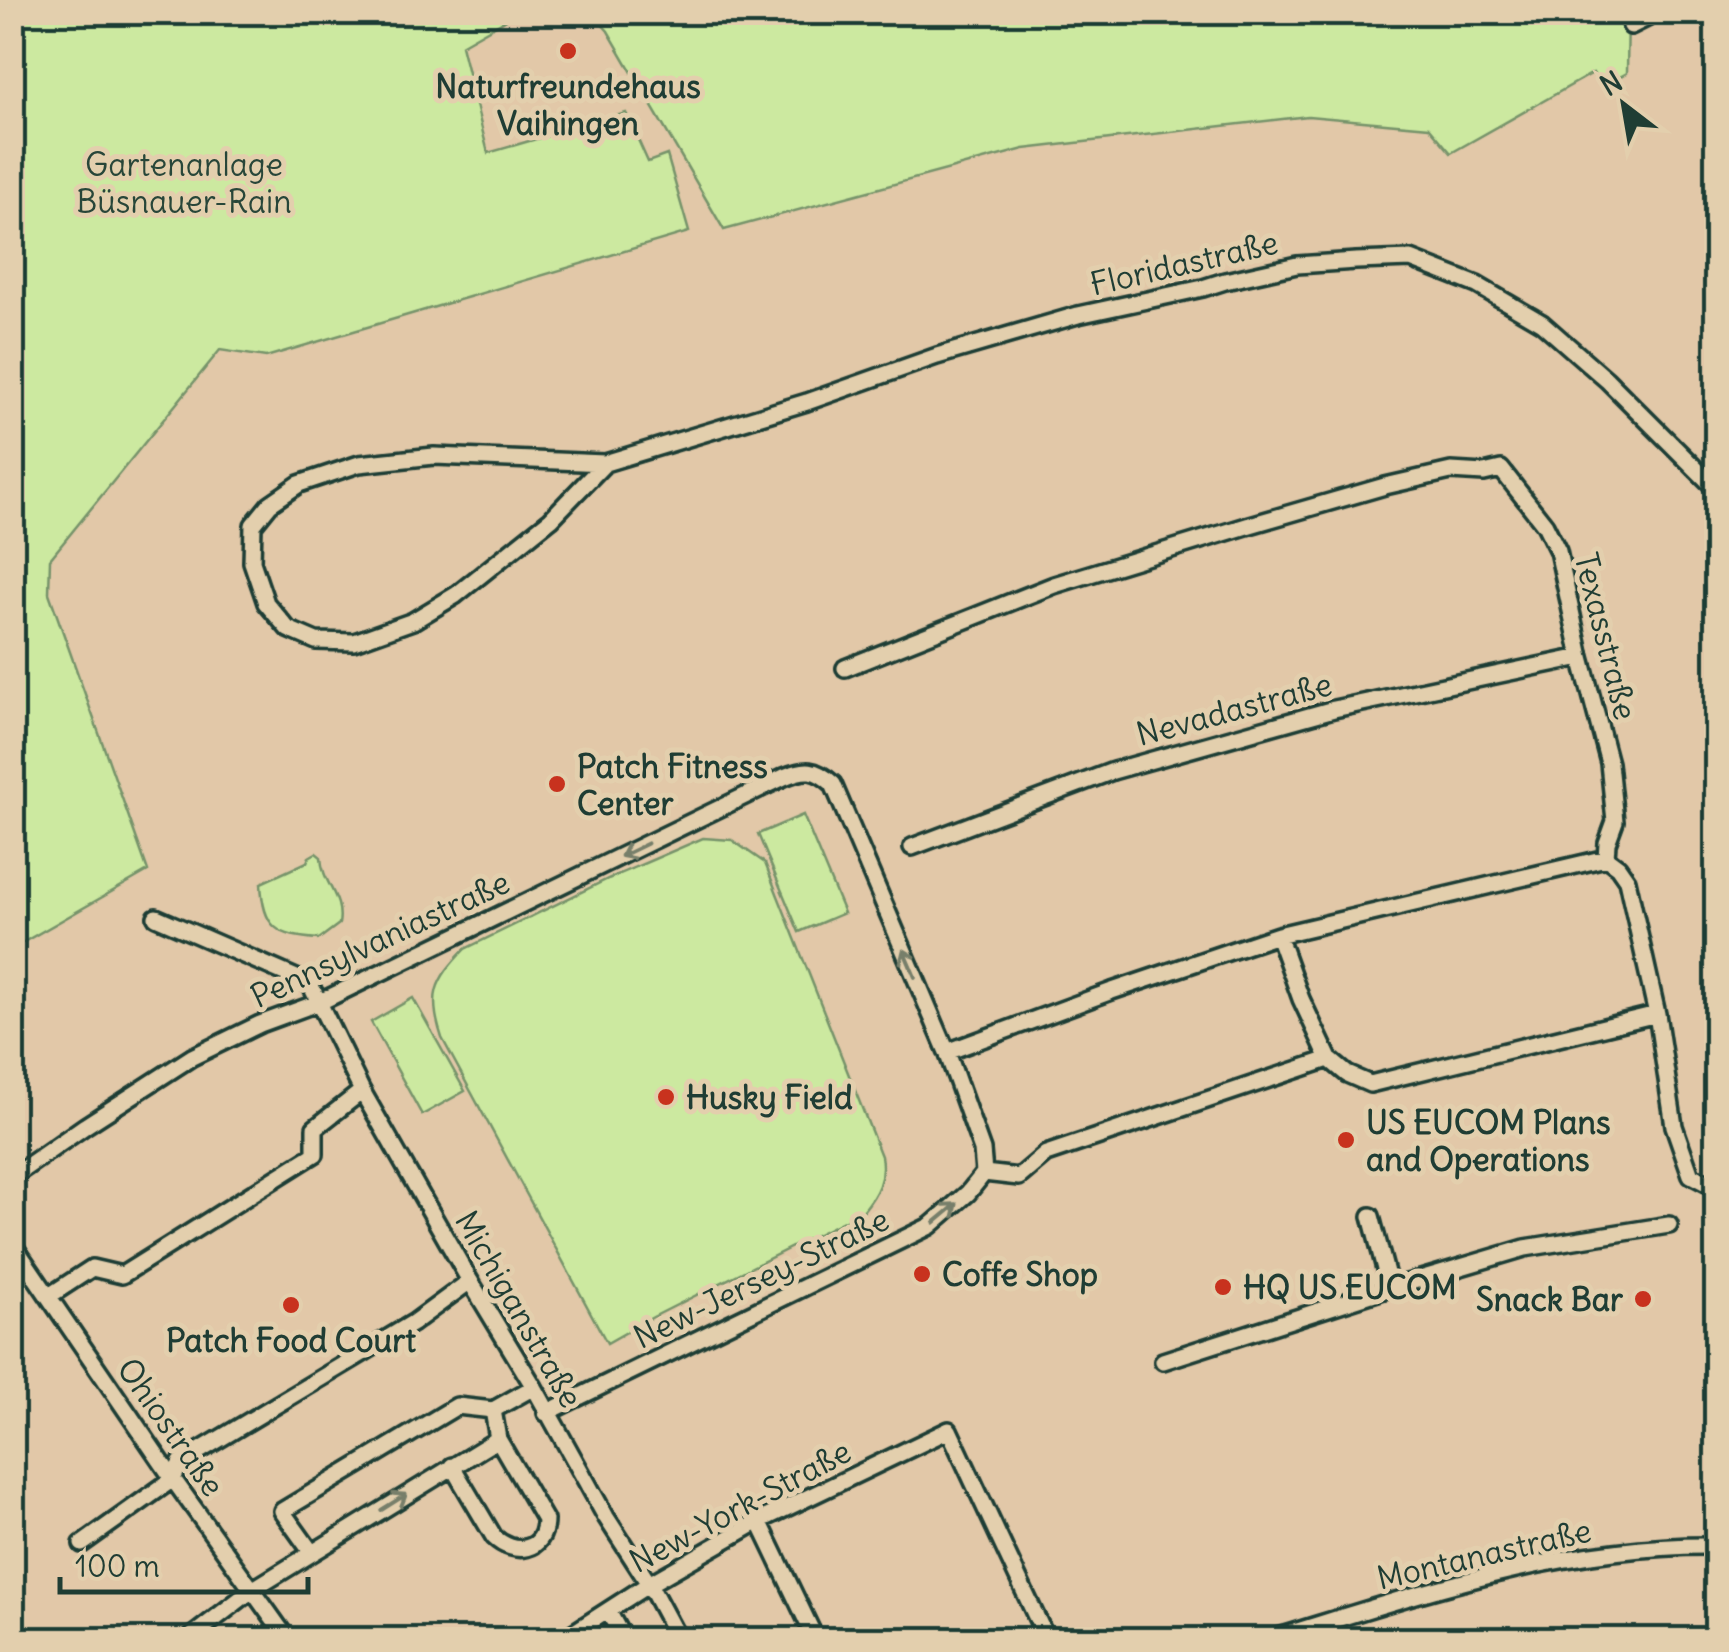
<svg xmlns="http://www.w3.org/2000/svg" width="1729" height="1652" font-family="Delius,sans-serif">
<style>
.green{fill:#cce9a0;stroke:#76936a;stroke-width:2.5}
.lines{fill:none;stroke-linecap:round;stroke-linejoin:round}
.minor-casing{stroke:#1f3d34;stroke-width:22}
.minor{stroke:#e3cfad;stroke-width:15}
.oneway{stroke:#777f6a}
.poi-dot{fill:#c8321e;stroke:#e3cfad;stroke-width:4}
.labels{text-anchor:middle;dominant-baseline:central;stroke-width:10;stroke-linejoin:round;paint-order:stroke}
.poi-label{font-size:32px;font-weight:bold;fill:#1f3d34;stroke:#e3cfad;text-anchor:start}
.park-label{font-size:32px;fill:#284639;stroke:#e3cfad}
.street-label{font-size:32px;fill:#1f3d34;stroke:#e3cfad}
</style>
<rect width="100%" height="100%" fill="#e2c8a8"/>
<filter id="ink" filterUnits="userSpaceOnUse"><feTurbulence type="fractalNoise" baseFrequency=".01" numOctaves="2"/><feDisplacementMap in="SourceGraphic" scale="20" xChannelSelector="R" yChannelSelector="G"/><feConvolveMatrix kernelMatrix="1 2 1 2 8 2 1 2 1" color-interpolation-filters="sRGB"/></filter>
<g filter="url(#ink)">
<!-- green -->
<path class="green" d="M12,13H517L461,45L488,153L626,113L648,162L667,155L689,232L266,357L220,350L50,559L49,593L148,871L13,948Z
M592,13H1628L1627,73L1601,87L1593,73L1451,153L1429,127L1308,116L1024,149L724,230L608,31Z
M803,815L844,913L799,932L758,834Z
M703,838L732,840L765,863L881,1156C885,1179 877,1194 863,1211L653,1317L607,1343L442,1038C428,996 434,981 465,949L608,879Z
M316,853L321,857C322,884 344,896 339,924L319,939C277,936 263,929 261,883L307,862L309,857Z
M413,998L465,1091L422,1115L371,1022Z"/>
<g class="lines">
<!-- minor casing -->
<g class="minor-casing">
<path id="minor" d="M1631,26L1659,12
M605,463L551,519L456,595L413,621L354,642L316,641L288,629L266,603L252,562L253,525L270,504L299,484L359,464L434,456L605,463L807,402L937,356L1078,315L1203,288L1225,281L1297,265L1356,261L1411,259L1477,285L1542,323L1607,380L1716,489
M845,668L1054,585L1250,525L1385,486L1451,471L1484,473L1501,469L1545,525L1558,551L1581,657L1609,763L1615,821L1607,843L1606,858
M912,847L1113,771L1334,709L1581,657
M1606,858L1618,867L1627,880L1657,1014L1674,1126L1691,1175L1716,1188
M156,917L310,984L362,1091L470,1281L534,1387L606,1517L649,1584L679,1640
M1278,935L1301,999L1329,1059
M947,1052L1112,991L1278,935L1606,858
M984,1173L1019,1177L1046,1154L1329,1059L1347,1074L1370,1084L1657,1014
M12,1177L85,1126L192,1057L260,1024L320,1002L784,777C806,768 815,768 833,784L947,1052L982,1150L984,1173
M1371,1216L1390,1288
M12,1243L173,1479L288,1640
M49,1296L92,1268L122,1275L315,1154V1128L362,1091
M1163,1361L1390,1288L1525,1248L1669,1225
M546,1413L930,1226L968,1193L984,1173
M452,1466L494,1537C514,1556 545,1552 545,1520L498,1439
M759,1521L816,1640
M82,1544L173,1479L181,1462L413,1323L470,1281
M312,1553L282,1511L457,1406L493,1410
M608,1611L624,1640
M187,1640L252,1590L498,1439L493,1410L534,1387
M562,1640L649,1584L759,1521L949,1430L1047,1640
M1268,1640C1416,1595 1560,1544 1716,1546"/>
</g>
<!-- minor -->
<use href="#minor" class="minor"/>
</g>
<!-- one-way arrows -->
<defs><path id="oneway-shaft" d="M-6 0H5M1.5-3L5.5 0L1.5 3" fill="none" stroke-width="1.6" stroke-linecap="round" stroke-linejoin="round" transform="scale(2.5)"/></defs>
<g class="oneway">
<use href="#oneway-shaft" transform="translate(634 850) rotate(154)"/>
<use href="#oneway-shaft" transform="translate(909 963) rotate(-113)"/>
<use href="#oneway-shaft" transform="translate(946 1213) rotate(-40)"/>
<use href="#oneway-shaft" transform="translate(394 1502) rotate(-32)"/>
</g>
</g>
<!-- markers -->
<g class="poi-dot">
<circle cx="568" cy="51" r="10"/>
<circle cx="557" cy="784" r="10"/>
<circle cx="666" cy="1097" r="10"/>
<circle cx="1346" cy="1140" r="10"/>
<circle cx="922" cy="1274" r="10"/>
<circle cx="1223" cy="1287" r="10"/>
<circle cx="1643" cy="1299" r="10"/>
<circle cx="291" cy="1305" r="10"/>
</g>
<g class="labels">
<!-- poi labels -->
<g class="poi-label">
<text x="568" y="86" text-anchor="middle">Naturfreundehaus<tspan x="568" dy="37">Vaihingen</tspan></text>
<text x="577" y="766">Patch Fitness<tspan x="577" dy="37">Center</tspan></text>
<text x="686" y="1097">Husky Field</text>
<text x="1366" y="1122">US EUCOM Plans<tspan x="1366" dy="37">and Operations</tspan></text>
<text x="942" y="1274">Coffe Shop</text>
<text x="1243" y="1287">HQ US EUCOM</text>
<text x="1623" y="1299" text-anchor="end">Snack Bar</text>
<text x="291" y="1340" text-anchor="middle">Patch Food Court</text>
</g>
<!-- park labels -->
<g class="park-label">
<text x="184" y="164">Gartenanlage<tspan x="184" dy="37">Büsnauer-Rain</tspan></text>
</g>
<!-- street labels -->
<g class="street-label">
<text transform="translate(1184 263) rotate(-13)">Floridastraße</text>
<text transform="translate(1606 636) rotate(76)">Texasstraße</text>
<text transform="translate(1234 709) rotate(-15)">Nevadastraße</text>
<text transform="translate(380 939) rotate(-25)">Pennsylvaniastraße</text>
<text transform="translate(761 1278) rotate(-26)">New-Jersey-Straße</text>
<text transform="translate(519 1309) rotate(60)">Michiganstraße</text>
<text transform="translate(171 1427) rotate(55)">Ohiostraße</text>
<text transform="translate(740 1506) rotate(-28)">New-York-Straße</text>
<text transform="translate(1484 1554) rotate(-13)">Montanastraße</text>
</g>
</g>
<!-- margin -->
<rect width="1729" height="1652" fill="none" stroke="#e3cfad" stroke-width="50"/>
<rect x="25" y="25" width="1679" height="1602" fill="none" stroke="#1f3d34" stroke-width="4" filter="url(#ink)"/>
<!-- north arrow -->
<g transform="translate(1624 105) rotate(329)" stroke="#e3cfad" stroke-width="8" paint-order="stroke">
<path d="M0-8L18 38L0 25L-18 38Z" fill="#1f3d34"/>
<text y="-15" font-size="28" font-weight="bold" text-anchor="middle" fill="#1f3d34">N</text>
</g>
<!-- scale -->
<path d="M60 1577v15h248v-15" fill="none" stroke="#1f3d34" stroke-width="5"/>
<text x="75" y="1577" font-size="30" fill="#1f3d34" stroke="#e3cfad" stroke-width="8" paint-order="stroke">100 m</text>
</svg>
